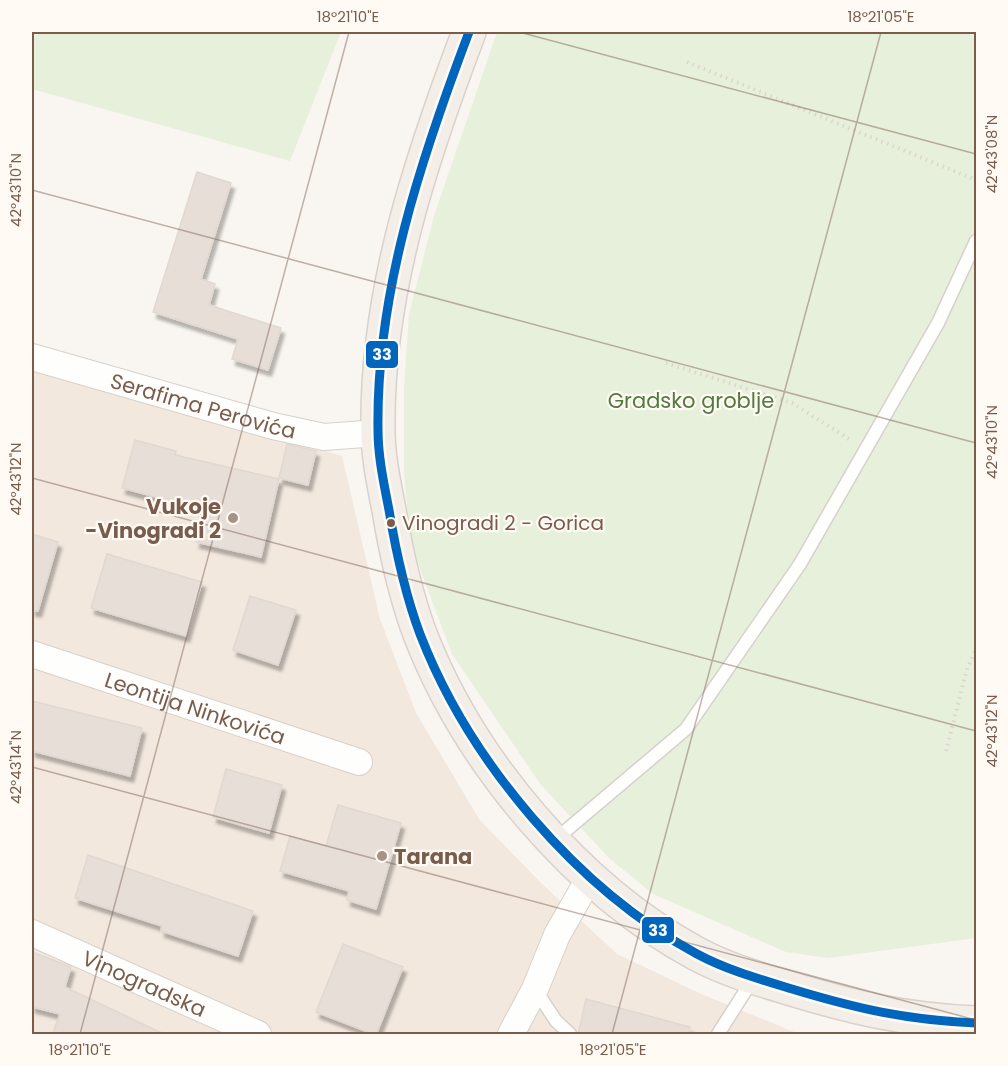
<svg xmlns="http://www.w3.org/2000/svg" width="1008" height="1066" font-family="Poppins,sans-serif">
<style>
.residential{fill:#f2e8de}
.green{fill:#e7f0db}
.building{fill:#e6ded7;stroke:#e2d8d2;stroke-width:1.5;filter:url(#shadow)}
.lines{fill:none;stroke-linecap:round;stroke-linejoin:round}
.lane-casing{stroke:#d7d1cb;stroke-width:15}
.street-casing{stroke:#d7d1cb;stroke-width:28}
.primary-casing{stroke:#dad1cc;stroke-width:36}
.path{stroke:#dcd5d0;stroke-width:4;stroke-dasharray:1.5 4.5;stroke-linecap:butt}
.lane{stroke:#fefefd;stroke-width:12}
.street{stroke:#fefefd;stroke-width:26}
.primary{stroke:#f3eee8;stroke-width:33}
.bus-1-casing{stroke:#fffaf3;stroke-width:14}
.bus-1{stroke:#0065bd;stroke-width:9}
.ticks{fill:none;stroke:#7a5c4d;stroke-width:1.5;stroke-opacity:0.45}
.poi-dot{fill:#a69286;stroke:#fffaf3;stroke-width:2}
.bus-dot{fill:#7a5c4d;stroke:#fffaf3;stroke-width:2}
.labels{text-anchor:middle;dominant-baseline:central;stroke-width:4.5;stroke-linejoin:round;paint-order:stroke}
.bus-label{font-size:20px;fill:#7a5c4d;stroke:#fffaf3;text-anchor:start}
.park-label{font-size:21px;fill:#537a41;stroke:#fffaf3}
.street-label{font-size:21px;fill:#7a5c4d;stroke:#fffaf3}
.poi-label{font-size:21px;font-weight:bold;fill:#7a5c4d;stroke:#fffaf3;text-anchor:end}
.line-badge{stroke:#fffaf3;stroke-width:2}
.badge-label{font-size:16px;text-anchor:middle;font-weight:bold;fill:#fff}
.neatline{fill:none;stroke:#7a5c4d;stroke-width:2}
.ticks-label{font-size:15px;text-anchor:middle;fill:#7a5c4d}
</style>
<defs>
<filter id="shadow"><feDropShadow dx="3.5" dy="6" stdDeviation="1.5" flood-color="#0004"/></filter>
</defs>
<rect width="100%" height="100%" fill="#f9f5f0"/>
<!-- residential -->
<path class="residential" d="M32,365L342,456L380,619L416,713L479,819L541,883L617,954L699,993L799,1034H32Z"/>
<!-- green -->
<path class="green" d="M32,32H341L290,161L32,89Z
M497,32H976V938L828,958L786,952L653,894L610,859L541,785L452,654L410,542L404,471V388L409,314L434,216Z"/>
<!-- building -->
<path class="building" d="M197,172L231,183L201,279L215,284L209,305L281,328L268,370L232,359L238,339L153,312Z
M135,440L176,451L175,455L279,479L261,557L196,542L204,510L122,488Z
M287,444L316,451L308,485L279,478Z
M32,534L58,542L38,611L32,610Z
M107,554L202,582L186,636L91,608Z
M250,596L296,610L278,665L233,650Z
M32,701L142,728L130,776L32,751Z
M226,769L282,785L269,833L213,817Z
M338,805L401,823L376,909L347,900L349,891L280,871L290,836L326,846Z
M88,855L253,911L238,956L161,931L162,926L75,898Z
M343,944L403,967L376,1035L316,1012Z
M32,952L71,967L65,987L166,1035H52L60,1014L32,1007Z
M586,999L690,1027L689,1035H578Z"/>
<g class="lines">
<!-- lane casing -->
<g class="lane-casing">
<path id="lane" d="M556,839L686,729L800,564L938,323L976,241
M535,989L556,1021L570,1034
M718,1034L753,979"/>
</g>
<!-- street casing -->
<g class="street-casing">
<g id="street">
<path id="s1" d="M32,357L273,426L324,437L378,433"/>
<path id="s2" d="M32,654L359,762"/>
<path id="s3" d="M32,933L258,1034"/>
<path d="M511,1034L535,989L557,935L590,877"/>
</g>
</g>
<!-- primary casing -->
<g class="primary-casing">
<path id="primary" d="M469,32C421,159 376,292 378,430C378,457 384,484 389,510C396,552 405,594 420,634C469,761 577,889 697,954C727,970 759,979 792,989C858,1009 907,1020 976,1023"/>
</g>
<!-- path -->
<path class="path" d="M687,62L976,180
M666,363L792,403L849,439
M946,751L967,669L976,649"/>
<!-- lane -->
<use href="#lane" class="lane"/>
<!-- street -->
<use href="#street" class="street"/>
<!-- primary -->
<use href="#primary" class="primary"/>
<!-- bus-1 casing -->
<g class="bus-1-casing">
<path id="bus-1" d="M469,32C421,159 376,292 378,430C378,457 384,484 389,510C396,552 405,594 420,634C469,761 577,889 697,954C727,970 759,979 792,989C858,1009 907,1020 976,1023"/>
</g>
<!-- bus-1 -->
<use href="#bus-1" class="bus-1"/>
</g>
<!-- ticks -->
<path class="ticks" d="M519,32L976,154M32,190L976,443M32,478L976,731M32,767L976,1020M80,1034L349,32M612,1034L881,32"/>
<!-- markers -->
<g class="poi-dot">
<circle cx="233" cy="518" r="6"/>
<circle cx="382" cy="856" r="6"/>
</g>
<circle class="bus-dot" cx="391" cy="523" r="5"/>
<g class="labels">
<!-- bus labels -->
<g class="bus-label">
<text x="402" y="523">Vinogradi 2 - Gorica</text>
</g>
<!-- park labels -->
<g class="park-label">
<text x="691" y="400">Gradsko groblje</text>
</g>
<!-- street labels -->
<g class="street-label">
<text stroke="none"><textPath href="#s1" startOffset="178">Serafima Perovića</textPath></text>
<text stroke="none"><textPath href="#s2" startOffset="172">Leontija Ninkovića</textPath></text>
<text stroke="none"><textPath href="#s3" startOffset="123">Vinogradska</textPath></text>
</g>
<!-- poi labels -->
<g class="poi-label">
<text x="221" y="506">Vukoje<tspan x="221" dy="24">-Vinogradi 2</tspan></text>
<text x="394" y="856" text-anchor="start">Tarana</text>
</g>
</g>
<g class="line-badge">
<rect x="365" y="340" width="34" height="29" rx="6" fill="#0065bd"/>
<rect x="641" y="916" width="34" height="28" rx="6" fill="#0065bd"/>
</g>
<g class="badge-label">
<text x="382" y="360">33</text>
<text x="658" y="936">33</text>
</g>
<!-- border -->
<rect width="1008" height="1066" fill="none" stroke="#fffaf3" stroke-width="66"/>
<rect x="33" y="33" width="942" height="1000" class="neatline"/>
<g class="ticks-label">
<text x="348" y="22">18°21'10"E</text>
<text x="881" y="22">18°21'05"E</text>
<text transform="translate(992 154) rotate(-90)" y="5">42°43'08"N</text>
<text transform="translate(16 190) rotate(-90)" y="5">42°43'10"N</text>
<text transform="translate(992 442) rotate(-90)" y="5">42°43'10"N</text>
<text transform="translate(16 479) rotate(-90)" y="5">42°43'12"N</text>
<text transform="translate(992 731) rotate(-90)" y="5">42°43'12"N</text>
<text transform="translate(16 767) rotate(-90)" y="5">42°43'14"N</text>
<text x="80" y="1055">18°21'10"E</text>
<text x="613" y="1055">18°21'05"E</text>
</g>
</svg>
